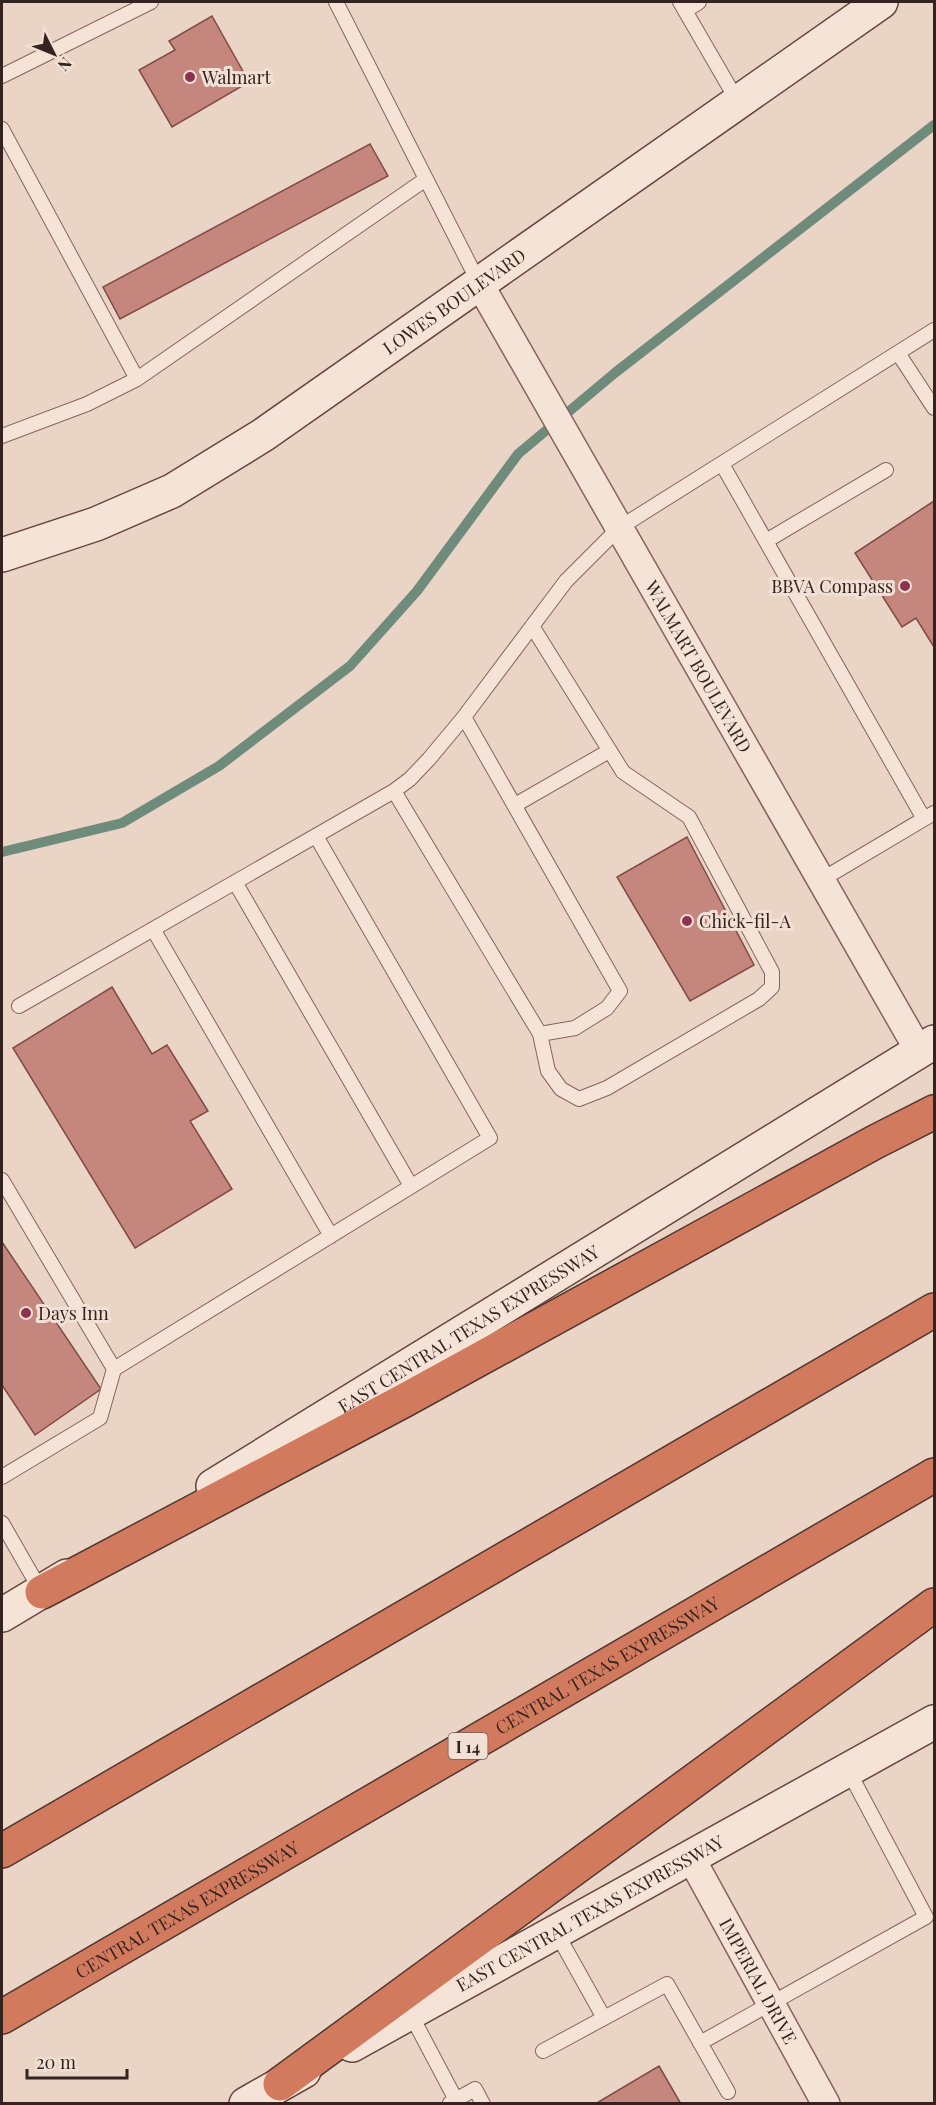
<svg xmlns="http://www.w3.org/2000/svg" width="936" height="2105" font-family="'Playfair Display',serif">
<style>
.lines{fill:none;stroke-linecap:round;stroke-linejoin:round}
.stream{stroke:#6e8b7b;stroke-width:10}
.building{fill:#c5867e;stroke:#814a45;stroke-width:1.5}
.lane-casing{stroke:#84655d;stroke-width:16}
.street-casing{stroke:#84655d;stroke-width:30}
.secondary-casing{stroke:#654740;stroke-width:36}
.highway-casing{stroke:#523631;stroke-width:36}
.lane{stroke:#f6e3d8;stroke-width:14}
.street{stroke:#f6e3d8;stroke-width:27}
.secondary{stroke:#f6e3d8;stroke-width:33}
.highway{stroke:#d27a5e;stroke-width:33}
.poi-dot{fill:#8d3250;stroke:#f2e0d4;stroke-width:2}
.labels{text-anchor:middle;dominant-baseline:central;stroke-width:6;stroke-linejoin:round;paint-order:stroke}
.shield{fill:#f2e0d4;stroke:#6e5c55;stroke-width:1.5}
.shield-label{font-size:16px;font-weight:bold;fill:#35231f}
.poi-label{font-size:18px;fill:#35231f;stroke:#f2e0d4;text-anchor:start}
.street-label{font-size:18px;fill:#35231f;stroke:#f2e0d4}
</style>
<rect width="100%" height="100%" fill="#ead4c5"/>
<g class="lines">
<!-- stream -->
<path class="stream" d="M2,852L122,823L219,766L350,666L417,591L518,454L616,372L934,125"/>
</g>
<!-- building -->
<path class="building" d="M212,16L249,82L172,127L139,70L175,50L169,41Z
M370,144L388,176L120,319L103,287Z
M934,501V647L916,618L902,627L855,553Z
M687,837L754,965L690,1001L617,877Z
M112,987L152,1054L167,1045L208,1111L190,1121L232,1189L135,1248L13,1048Z
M2,1242L101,1389L35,1435L2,1385Z
M659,2066L681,2104H595Z"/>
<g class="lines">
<!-- lane casing -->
<g class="lane-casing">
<path id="lane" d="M336,2L479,283
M680,2L738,102
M685,11L699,2
M2,76L151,2
M2,129L137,379
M898,353L934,408
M2,436L87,404L137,379L426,179
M722,464L924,819
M766,541L886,470
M532,626L623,772L689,817L772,972V987L759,999L607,1088L579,1099L561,1089L548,1071L540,1034
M394,791L540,1034L575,1028L607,1008L620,991L464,717
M515,805L609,751
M821,880L934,813
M235,882L411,1186
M153,929L331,1236
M19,1006L394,791L410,779L429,759L464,717L566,581L619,528L934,330
M2,1180L114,1369L100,1418L2,1477
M114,1369L490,1138L316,836
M2,1523L41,1591
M556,1932L604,2018
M410,2013L456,2100
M700,2043L926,1917L848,1770
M543,2051L667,1984L728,2092
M450,2103L475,2089L483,2104"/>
</g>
<!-- street casing -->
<g class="street-casing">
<g id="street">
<path id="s1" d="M479,283L919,1051"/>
<path id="s2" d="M691,1858L826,2104"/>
</g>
</g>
<!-- secondary casing -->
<g class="secondary-casing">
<g id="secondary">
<path id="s3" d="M2,555L96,524L172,491L263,435L881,2"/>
<path id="s4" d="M213,1486L934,1042"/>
<path d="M2,1615L67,1576"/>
<path id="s5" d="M352,2045L934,1722"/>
<path d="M246,2104L304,2071"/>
</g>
</g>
<!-- highway casing -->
<g class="highway-casing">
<g id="highway">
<path d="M42,1592L403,1401L875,1142L934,1112"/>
<path d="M2,1851L934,1310"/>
<path id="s6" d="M2,2017L934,1475"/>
<path d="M280,2084L934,1605"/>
</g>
</g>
<!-- lane -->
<use href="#lane" class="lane"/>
<!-- street -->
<use href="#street" class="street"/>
<!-- secondary -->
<use href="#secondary" class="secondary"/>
<!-- highway -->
<use href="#highway" class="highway"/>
</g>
<!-- markers -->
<g class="poi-dot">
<circle cx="190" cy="77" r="6"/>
<circle cx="905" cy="586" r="6"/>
<circle cx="687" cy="921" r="6"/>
<circle cx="26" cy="1313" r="6"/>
</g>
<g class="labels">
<!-- shield labels -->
<rect class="shield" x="448.5" y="1733" width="39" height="26" rx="4.5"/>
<g class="shield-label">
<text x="468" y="1746">I 14</text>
</g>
<!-- poi labels -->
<g class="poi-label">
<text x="202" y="77">Walmart</text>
<text x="893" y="586" text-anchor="end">BBVA Compass</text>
<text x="699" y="921">Chick-fil-A</text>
<text x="38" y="1313">Days Inn</text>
</g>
<!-- street labels -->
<g class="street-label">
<text stroke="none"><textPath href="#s3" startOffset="522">LOWES BOULEVARD</textPath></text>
<text stroke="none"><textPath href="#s1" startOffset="442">WALMART BOULEVARD</textPath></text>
<text stroke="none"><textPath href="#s4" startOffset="300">EAST CENTRAL TEXAS EXPRESSWAY</textPath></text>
<text stroke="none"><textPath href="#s6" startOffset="700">CENTRAL TEXAS EXPRESSWAY</textPath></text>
<text stroke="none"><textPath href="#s6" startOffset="214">CENTRAL TEXAS EXPRESSWAY</textPath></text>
<text stroke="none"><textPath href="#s5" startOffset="272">EAST CENTRAL TEXAS EXPRESSWAY</textPath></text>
<text stroke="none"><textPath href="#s2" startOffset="140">IMPERIAL DRIVE</textPath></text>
</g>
</g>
<!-- border -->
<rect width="936" height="2105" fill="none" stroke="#35231f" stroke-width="6"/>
<!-- north arrow -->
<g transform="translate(54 54) rotate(133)" stroke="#f2e0d4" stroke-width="4.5" paint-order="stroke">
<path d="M0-4.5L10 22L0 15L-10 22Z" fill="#35231f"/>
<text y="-9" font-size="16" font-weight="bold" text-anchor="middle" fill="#35231f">N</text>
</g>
<!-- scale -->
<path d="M27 2069v9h100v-9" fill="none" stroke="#35231f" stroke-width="3"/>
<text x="36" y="2069" font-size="18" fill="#35231f" stroke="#f2e0d4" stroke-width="4.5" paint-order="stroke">20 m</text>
</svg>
